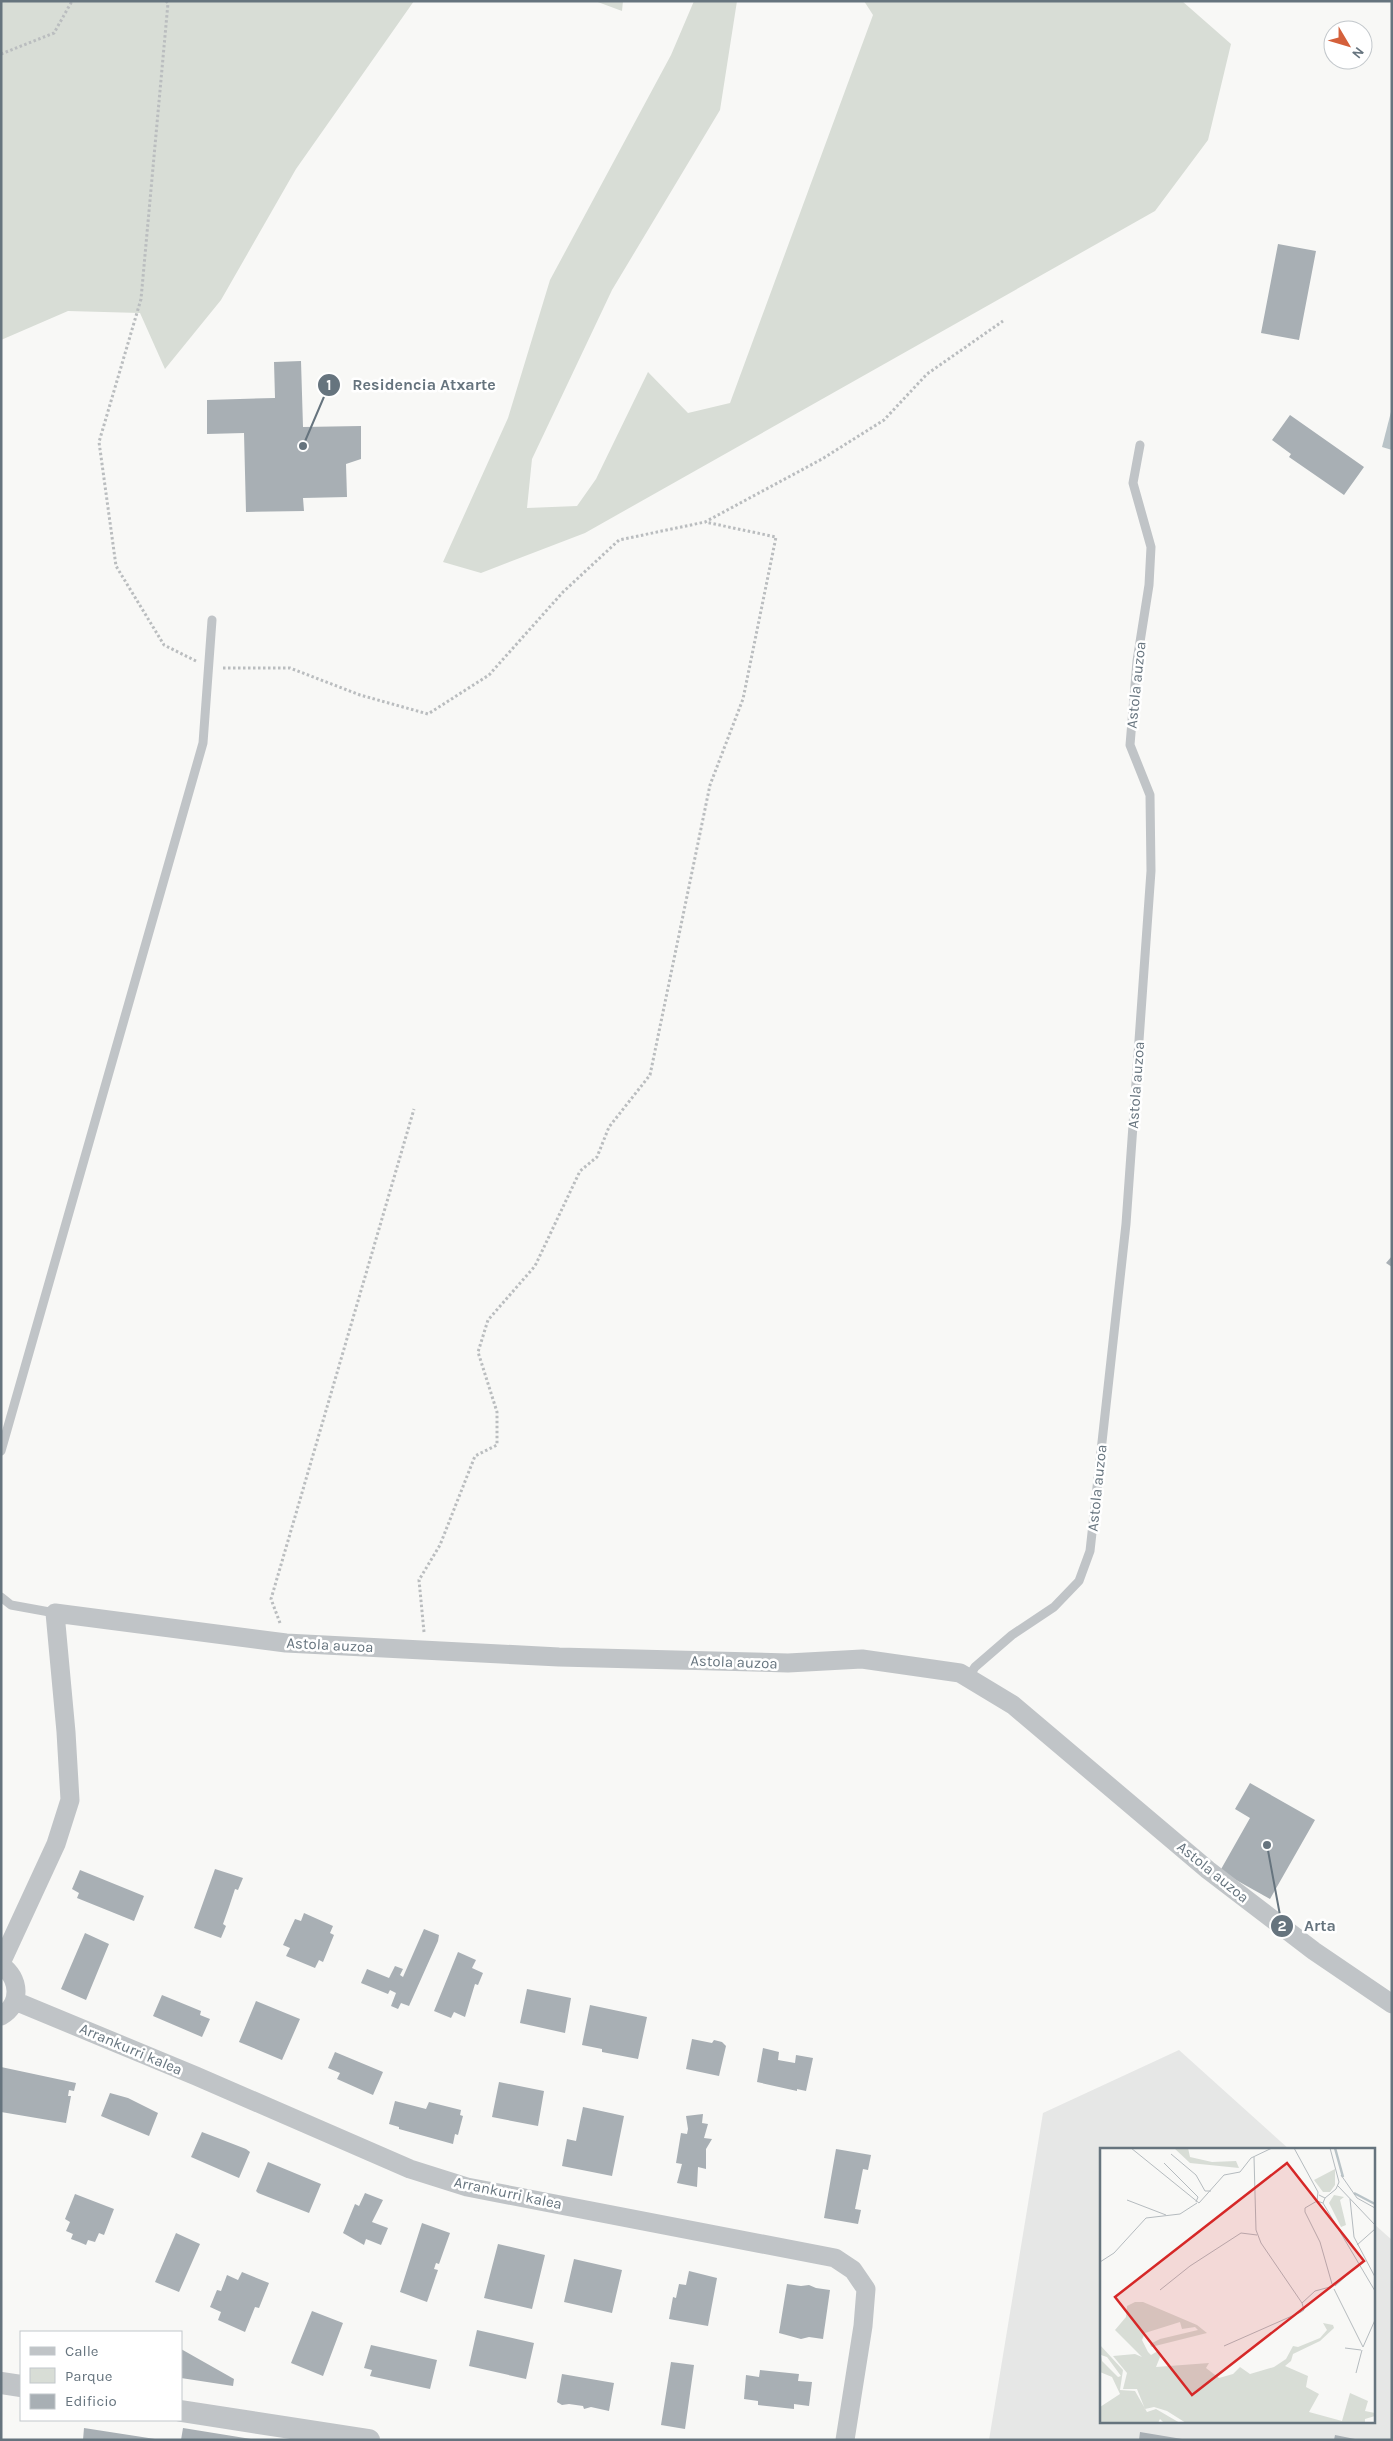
<svg xmlns="http://www.w3.org/2000/svg" width="1393" height="2441" font-family="Karla,sans-serif">
<style>
.built{fill:#e6e7e6}
.green{fill:#d8ddd6}
.water{fill:#b9c3c7}
.building{fill:#a8afb4}
.lines{fill:none;stroke-linecap:round;stroke-linejoin:round}
.path{stroke:#babdbf;stroke-width:3;stroke-dasharray:2.5 2.5;stroke-linecap:butt}
.service{stroke:#c0c4c7;stroke-width:9}
.minor{stroke:#c0c4c7;stroke-width:19}
.tertiary{stroke:#c0c4c7;stroke-width:22}
.labels{text-anchor:middle;dominant-baseline:central;stroke-width:5;stroke-linejoin:round;paint-order:stroke}
.street-label{font-size:15px;fill:#66747e;stroke:#fff}
.inset-river{fill:none;stroke:#b9c3c7;stroke-width:2.5}
.inset-road{fill:none;stroke:#b5bbbf;stroke-width:1}
.view{fill:#d62828;fill-opacity:0.15;stroke:#d62828;stroke-width:2.5}
.inset-edge{fill:none;stroke:#66747e;stroke-width:2.5}
.leader{fill:none;stroke:#66747e;stroke-width:2}
.callout-dot{fill:#66747e;stroke:#fff;stroke-width:2}
.mark-label{font-size:15px;text-anchor:middle;font-weight:bold;fill:#fff}
.callout-label{font-size:16px;text-anchor:middle;font-weight:bold;fill:#66747e;stroke:#fff;stroke-width:5;stroke-linejoin:round;paint-order:stroke}
</style>
<rect width="100%" height="100%" fill="#f8f8f6"/>
<!-- built -->
<path class="built" d="M1179,2050L1290,2150H1102V2422H1374V2224L1392,2240V2440H989L1043,2113Z"/>
<!-- green -->
<path class="green" d="M1,1H414L296,169L221,300L165,369L140,313L68,311L1,340Z
M595,1H623L622,11Z
M694,1H737L720,110L612,290L532,459L527,508L577,506L596,479L648,372L688,413L730,403L873,15L864,1H1182L1231,44L1208,140L1155,211L585,533L481,573L443,562L508,418L550,280L671,55Z"/>
<!-- water -->
<path class="water" d="M1392,408V450L1382,447Z"/>
<!-- building -->
<path class="building" d="M1278,244L1316,251L1299,340L1261,333Z
M301,361L303,427L361,426V459L346,464L347,497L303,498L304,511L246,512L244,433L207,434V400L275,398L274,362Z
M1290,415L1364,467L1344,495L1289,457L1291,454L1272,440Z
M1392,1256V1267L1386,1263Z
M1250,1783L1315,1820L1270,1899L1220,1871L1250,1818L1235,1809Z
M215,1869L243,1878L238,1890L235,1889L229,1907L223,1924L226,1926L221,1938L194,1928Z
M80,1870L144,1896L134,1921L77,1898L79,1893L72,1889Z
M304,1913L333,1926L330,1933L334,1935L323,1962L319,1960L315,1968L286,1956L290,1948L283,1945L295,1919L301,1921Z
M424,1929L439,1935L438,1941L409,2006L401,2003L398,2009L391,2006L396,1993L390,1990L388,1994L361,1983L367,1969L389,1978L395,1966L403,1969L400,1975L403,1977Z
M85,1933L109,1944L86,2000L61,1989Z
M458,1952L476,1960L472,1968L483,1973L478,1985L475,1984L465,2017L454,2012L451,2018L434,2011Z
M527,1989L571,1998L565,2033L520,2023Z
M162,1995L201,2011L200,2015L210,2019L202,2037L153,2016Z
M256,2001L300,2019L282,2060L239,2042Z
M590,2005L647,2017L638,2059L602,2052V2049L582,2045Z
M692,2039L712,2043L714,2040L722,2042L726,2046L719,2076L686,2069Z
M763,2048L779,2052L778,2060L795,2063L796,2055L813,2058L806,2091L797,2089V2091L757,2082Z
M335,2052L383,2072L373,2095L337,2079L340,2073L328,2068Z
M1,2067L76,2083L74,2091L69,2090L68,2096H71L66,2123L1,2112Z
M499,2082L544,2091L538,2126L492,2117Z
M110,2093L128,2098L158,2113L149,2136L101,2116Z
M395,2101L426,2109L429,2102L461,2110L460,2115L463,2116L458,2135L455,2134L453,2144L399,2129V2127L389,2124Z
M583,2107L624,2116L612,2176L562,2166L567,2139L576,2141Z
M703,2114L702,2123L708,2124L704,2138L712,2139L706,2149V2169L698,2167L697,2187L677,2183L682,2164L676,2163L681,2133L687,2134L688,2129L686,2116Z
M202,2132L246,2149L250,2152L239,2178L191,2157Z
M836,2149L871,2155L868,2170L863,2169L855,2209L861,2210L858,2224L824,2218Z
M268,2162L321,2184L309,2213L258,2193L256,2191Z
M365,2193L383,2200L372,2222L388,2228L381,2245L366,2239L364,2245L343,2233L355,2204L359,2206Z
M75,2194L114,2209L104,2235L99,2233L95,2242L88,2240L86,2245L79,2242L71,2239L73,2234L66,2231L70,2222L65,2219Z
M422,2223L450,2233L439,2264L436,2263L434,2269L438,2270L427,2302L400,2292Z
M176,2233L200,2244L179,2292L155,2282Z
M498,2244L545,2255L532,2309L484,2298Z
M574,2259L622,2270L612,2313L564,2302Z
M689,2271L717,2278L708,2326L669,2319L673,2297L676,2298L679,2284L686,2285Z
M242,2272L269,2283L259,2308L255,2307L245,2332L218,2320L221,2312L210,2307L217,2290L221,2291L227,2275L238,2280Z
M787,2284L801,2286L809,2285L816,2288L830,2290L823,2339L809,2337L801,2339L779,2333Z
M312,2311L343,2323L323,2376L291,2363Z
M477,2330L534,2343L526,2379L469,2366Z
M371,2345L437,2360L430,2389L370,2376L372,2370L364,2368Z
M181,2349L234,2379L233,2386L181,2378Z
M671,2362L694,2365L685,2429L661,2425Z
M760,2370L799,2374L798,2381L812,2382L809,2406L794,2404V2409L758,2405V2401L744,2399L746,2375L759,2377Z
M562,2374L614,2383L609,2411L591,2407L584,2409L583,2406L569,2404L562,2405L557,2402Z
M84,2428L155,2439V2440H83Z
M183,2428L251,2439V2440H181Z
M1140,2432L1182,2439V2440H1139Z
M1335,2435L1355,2439V2440H1334Z"/>
<g class="lines">
<!-- path -->
<path class="path" d="M166,1L168,3L141,299L99,442L116,566L164,645L196,661
M1,54L54,33L72,1
M223,668H290L360,695L428,714L489,675L563,592L619,540L705,522L822,459L884,420L927,374L1003,321
M280,1623L271,1599L414,1109
M424,1632L419,1580L440,1545L475,1456L497,1445V1412L478,1352L488,1320L535,1266L580,1171L597,1157L609,1127L650,1075L710,785L743,699L776,537L705,522"/>
<!-- service -->
<path class="service" d="M1,1451L203,743L212,620
M1,1597L11,1605L55,1613
M968,1678L975,1667L1012,1635L1054,1607L1079,1581L1090,1551L1126,1224L1151,871L1150,795L1130,745L1137,661L1149,585L1151,547L1133,483L1140,445"/>
<!-- minor -->
<path class="minor" d="M1,1963L56,1844L70,1800L66,1732L55,1613L286,1643L559,1657L788,1663L862,1659L960,1673L1013,1705L1208,1870L1314,1951L1392,2004
M1,1965C20,1978 22,2004 1,2016
M15,2001L196,2076L410,2169L467,2187L835,2258L853,2270L866,2289L863,2326L845,2440"/>
<!-- tertiary -->
<path class="tertiary" d="M1,2383L21,2386
M181,2411L369,2440"/>
</g>
<g class="labels">
<!-- street labels -->
<g class="street-label">
<text transform="translate(1136 685) rotate(-84)">Astola auzoa</text>
<text transform="translate(1136 1085) rotate(-86)">Astola auzoa</text>
<text transform="translate(1097 1488) rotate(-84)">Astola auzoa</text>
<text transform="translate(330 1645) rotate(3)">Astola auzoa</text>
<text transform="translate(734 1662) rotate(2)">Astola auzoa</text>
<text transform="translate(1213 1872) rotate(39)">Astola auzoa</text>
<text transform="translate(131 2049) rotate(23)">Arrankurri kalea</text>
<text transform="translate(508 2193) rotate(12)">Arrankurri kalea</text>
</g>
</g>
<!-- overview -->
<g transform="translate(1100 2148)">
<rect width="275" height="275" fill="#f8f8f6"/>
<path d="M74,0H88L90,9L112,14L136,13L139,20L90,15ZM235,21V37L230,44H223L214,32ZM234,47L244,49L240,52L246,77L241,79L229,55ZM35,154H43L97,177L107,185L51,199L50,196L60,191L98,182L95,179L82,181L80,174L45,185L42,192L48,204L51,207L58,203L60,209L56,219L109,215L106,220L119,230L133,226L140,219L150,226L174,219L186,211L193,198L198,199L220,190L227,182L223,175L233,177L234,180L220,193L193,206L191,213L185,218L208,228L206,239L219,246L209,264L242,273L250,245L268,253L265,263L275,265V268L265,271V275H86L67,263L54,259L45,261L37,241H23L27,225L13,208L35,206L42,209L15,182L26,169L27,158ZM0,197L23,222L20,242L35,243L47,264L56,261L80,275H64L60,271L58,275H0V259L20,246L12,229L0,224ZM1,207L7,209L21,228L18,229L2,213Z" fill="#d8ddd6" fill-rule="evenodd"/>
<path class="inset-river" d="M235,0L243,29M254,45L275,56"/>
<path class="inset-road" d="M31,0L99,55L124,27L140,24L151,10L172,0M194,0L218,44L217,53L223,55L225,50L219,47M71,6L96,27L105,43H111M154,9L156,82L161,95L202,155L215,143L230,139M64,15L98,49L96,54M241,27L257,50L275,60M238,38L275,77M225,50L236,41L239,34L230,0M250,51L254,89L275,129M27,52L66,67M217,53L205,60V64L220,94L232,136M223,55L275,143M257,97L275,81M0,114L14,105L46,70L80,66L97,55M235,138L259,116M234,141L263,199M60,142L90,118L141,85L157,87M124,198L201,164L204,162L202,155M263,199L275,172M245,200L261,202M256,225L262,202"/>
<path class="view" d="M187,15L264,113L92,247L15,149Z"/>
<rect width="275" height="275" class="inset-edge"/>
</g>
<!-- callouts -->
<path class="leader" d="M303 446L329 385M1267 1845L1282 1926"/>
<g class="callout-dot">
<circle cx="303" cy="446" r="5"/>
<circle cx="1267" cy="1845" r="5"/>
<circle cx="329" cy="385" r="12"/>
<circle cx="1282" cy="1926" r="12"/>
</g>
<g class="mark-label">
<text x="329" y="390">1</text>
<text x="1282" y="1931">2</text>
</g>
<g class="callout-label">
<text x="424" y="390">Residencia Atxarte</text>
<text x="1320" y="1931">Arta</text>
</g>
<!-- border -->
<rect width="1393" height="2441" fill="none" stroke="#66747e" stroke-width="5"/>
<!-- legend -->
<rect x="20" y="2331" width="162" height="90" fill="#ffffff" stroke="#c2c7cb"/>
<rect x="30" y="2347" width="25" height="8" fill="#c0c4c7" stroke="#c2c7cb"/>
<text x="65" y="2356" font-size="15" fill="#66747e">Calle</text>
<rect x="30" y="2368" width="25" height="15" fill="#d8ddd6" stroke="#c2c7cb"/>
<text x="65" y="2381" font-size="15" fill="#66747e">Parque</text>
<rect x="30" y="2394" width="25" height="15" fill="#a8afb4" stroke="#c2c7cb"/>
<text x="65" y="2406" font-size="15" fill="#66747e">Edificio</text>
<!-- north arrow -->
<g transform="translate(1348 45) rotate(128)"><circle r="24" fill="#ffffff" stroke="#c2c7cb"/>
<path d="M0-4L9 19L0 12L-9 19Z" fill="#d4603b"/>
<text y="-8" font-size="14" font-weight="bold" text-anchor="middle" fill="#66747e">N</text>
</g>
</svg>
